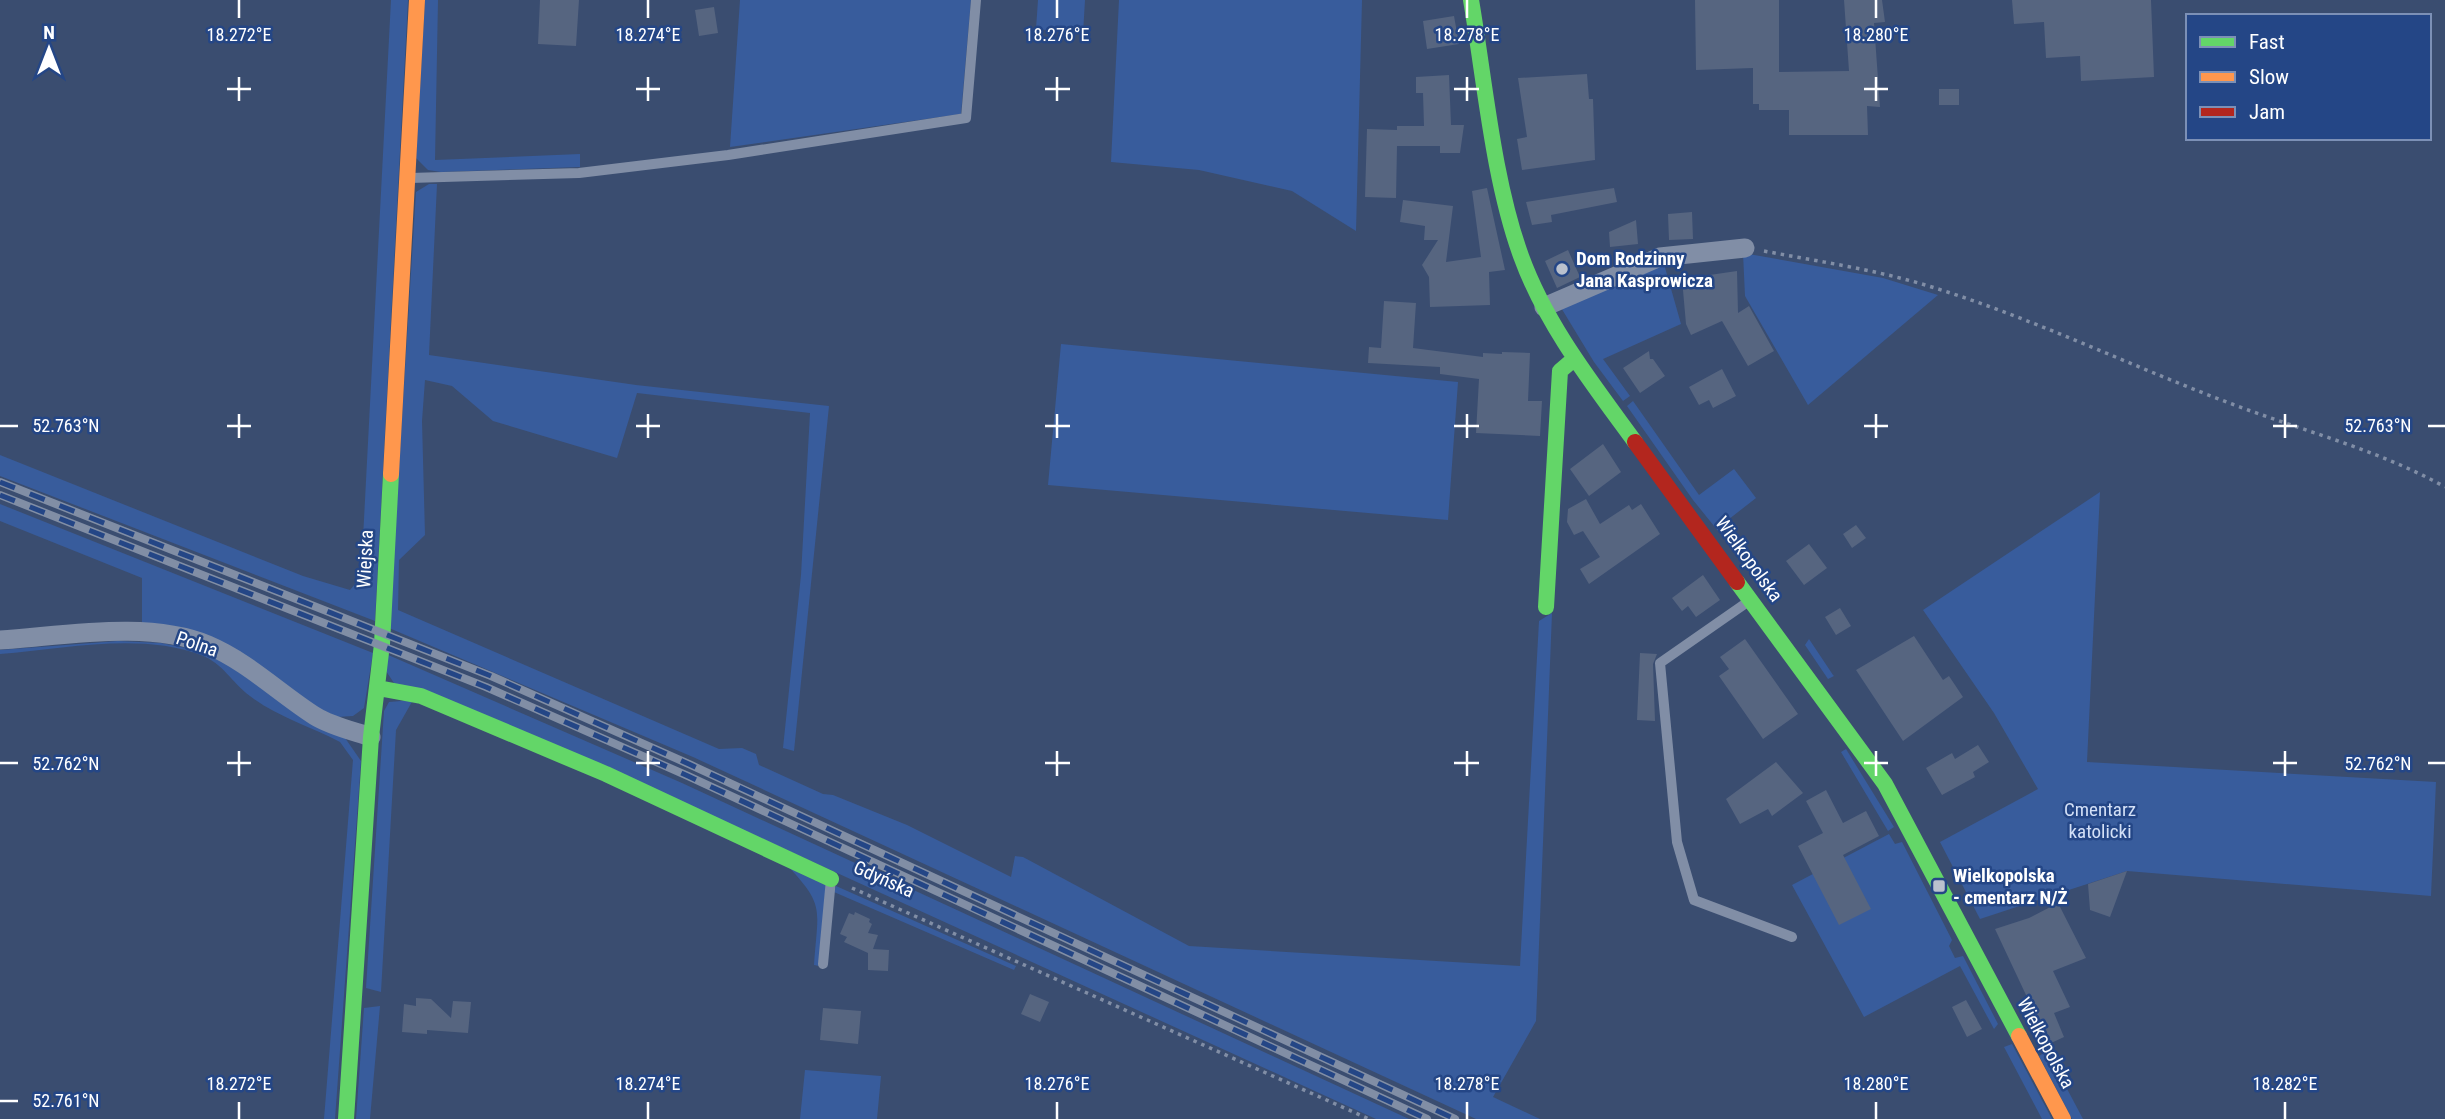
<svg xmlns="http://www.w3.org/2000/svg" width="2445" height="1119" font-family="'Roboto Condensed',sans-serif">
<style>
.green{fill:#385c9c}
.building{fill:#566580}
.lines{fill:none;stroke-linecap:round;stroke-linejoin:round}
.path{stroke:#818ea6;stroke-width:3.5;stroke-dasharray:3.5 5;stroke-linecap:butt}
.lane{stroke:#818ea6;stroke-width:10}
.street{stroke:#818ea6;stroke-width:19}
.fast{stroke:#63d668;stroke-width:16}
.slow{stroke:#ff974d;stroke-width:16}
.jam{stroke:#b3261e;stroke-width:16}
.rail-casing{stroke:#818ea5;stroke-width:8}
.rail{stroke:#244686;stroke-width:5;stroke-dasharray:16;stroke-linecap:butt}
.ticks{fill:none;stroke:#fff;stroke-width:2.5}
.poi-dot{fill:#bac1cd;stroke:#244686;stroke-width:2.5}
.labels{text-anchor:middle;dominant-baseline:central;stroke-width:5;stroke-linejoin:round;paint-order:stroke}
.poi-label{font-size:19px;font-weight:bold;fill:#fff;stroke:#244686;text-anchor:start}
.street-label{font-size:19px;fill:#fff;stroke:#244686}
.park-label{font-size:19px;fill:#d3e0f7;stroke:#244686}
.ticks-label{font-size:18px;text-anchor:middle;fill:#fff;stroke:#244686;stroke-width:5;stroke-linejoin:round;paint-order:stroke}
</style>
<rect width="100%" height="100%" fill="#3a4d70"/>
<!-- green -->
<path class="green" d="M391,0H408L375,621L0,476V455L303,576L350,590L361,577Z
M425,0H438L435,160L580,154V167L441,172L428,170L416,158Z
M740,0H971L961,114L730,147Z
M1038,0H1085L1083,34L1036,29Z
M1119,0H1362L1356,231L1292,191L1199,170L1111,162Z
M429,184H437L429,355L636,385L829,406L794,751L783,748L801,575L810,413L637,393L617,458L493,421L452,386L425,380L422,421L425,535L399,560L398,610L719,749L742,748L756,754L759,765L823,794L833,795L907,825L1011,877L1015,856L1023,857L1189,946L1520,966L1539,621L1552,613L1536,1021L1493,1097L1540,1119H1476L693,757L389,628L416,192Z
M1743,253L1883,278L1938,295L1808,405L1745,296Z
M1664,264L1681,324L1603,359L1630,396L1623,401L1594,362L1560,306Z
M1061,344L1458,382L1448,520L1048,485Z
M1633,401L1699,495L1734,469L1756,498L1724,523L1759,568L1752,573L1693,500L1627,406Z
M2100,492L2087,762L2436,782L2431,896L2127,871L1980,919L1940,842L2038,789L1994,713L1923,610Z
M0,504L373,653L364,708L353,716L337,717L142,625V578L0,521Z
M1809,639L1833,675L1834,676L1828,679L1805,645Z
M118,641L161,643L206,652L343,735L361,761L335,1119H324L353,760L340,742C312,727 275,716 250,696C232,683 223,663 201,655C140,632 64,649 0,654V650Z
M386,654L682,783L1409,1119H1376L675,799L394,683L384,668Z
M413,700L396,730L381,992L366,988L384,711L389,702Z
M1846,749L1894,827L1888,831L1841,752Z
M1889,834L1895,844L1902,842L1952,940L1949,946L1955,958L1963,956L1998,1024L1994,1029L1960,966L1864,1017L1792,885Z
M783,861L826,884L819,966L814,965C818,906 826,906 783,861Z
M836,886L1016,966L1014,970L834,892Z
M380,1006L370,1119H356L364,1008Z
M2012,1044L2052,1119H2042L2004,1047Z
M2047,1051L2083,1119H2072L2039,1056Z
M805,1070L881,1076L877,1119H800Z"/>
<!-- building -->
<path class="building" d="M540,0H579L576,46L538,44Z
M1695,0H1779V72L1849,71L1844,0H1882L1885,22L1874,23L1880,107L1867,106L1868,135H1789V110H1759V104H1753V68L1696,70Z
M2012,0H2151L2154,77L2081,81L2080,56L2046,58L2044,22L2014,24Z
M714,7L718,33L699,36L695,10Z
M1454,16L1459,44L1427,49L1423,21Z
M1587,74L1589,99H1593L1595,160L1522,170L1517,139L1527,137L1518,78Z
M1449,75L1451,125H1464L1460,153H1440V146H1397L1396,198L1365,197L1367,129L1397,130V126H1424L1423,93H1416V77Z
M1939,89H1959V105H1939Z
M1487,188L1505,270L1489,272L1490,305L1430,307L1429,277L1422,265L1438,240H1424L1425,226L1400,222L1403,200L1453,206L1446,262L1481,257L1472,191Z
M1614,188L1617,202L1551,215L1552,222L1532,225L1526,202Z
M1692,212L1693,239L1669,240L1668,214Z
M1636,220L1638,244L1610,247L1609,232Z
M1568,250L1580,277L1557,288L1545,261Z
M1737,271L1738,313L1749,306L1774,351L1748,366L1722,321L1691,335L1686,324L1682,279Z
M1384,301L1416,303L1413,348L1483,357V353L1502,354V352L1530,353L1528,401H1542L1540,436L1476,433L1479,379L1440,374V367L1368,363L1369,347L1381,348Z
M1649,351L1650,359H1653L1665,376L1640,393L1623,368Z
M1722,369L1736,396L1713,408L1709,400L1699,405L1689,387Z
M1603,444L1621,472L1589,496L1570,469Z
M1586,499L1600,524L1629,505L1632,510L1641,504L1660,534L1589,584L1580,569L1600,557L1583,531L1574,535L1567,522L1568,509Z
M1856,525L1866,538L1852,548L1843,534Z
M1809,544L1827,568L1804,585L1786,561Z
M1703,575L1720,600L1696,617L1688,606L1682,611L1672,598Z
M1840,608L1851,626L1836,635L1825,617Z
M1914,636L1943,680L1949,676L1963,697L1903,741L1856,670Z
M1745,639L1798,714L1763,739L1719,676L1729,669L1720,657Z
M1640,653L1657,654L1653,664L1655,721L1637,720Z
M1978,745L1989,762L1973,772L1975,777L1942,795L1926,768L1952,753L1955,759Z
M1776,762L1803,793L1772,816L1768,809L1740,824L1726,799Z
M1826,790L1843,823L1866,811L1879,836L1843,855L1871,909L1839,925L1798,846L1823,833L1806,801Z
M2127,871L2110,917L2090,910L2088,884Z
M2058,903L2086,958L2053,971L2070,1007L2054,1013L2064,1037L2049,1044L1995,929L2029,918Z
M855,912L870,919L869,922L872,924L868,933L878,935L873,949L889,950L888,971L868,970V953L844,942L847,937L840,934L849,913L854,915Z
M1030,994L1049,1002L1040,1022L1021,1014Z
M416,998L431,999L451,1018L453,1001L471,1002L468,1033L427,1030V1034L402,1032L404,1004L416,1006Z
M1966,1000L1982,1029L1967,1037L1952,1007Z
M823,1008L861,1011L858,1044L820,1040Z"/>
<g class="lines">
<!-- path -->
<path class="path" d="M1764,251C1821,262 1879,270 1935,288C2037,320 2133,367 2232,404C2303,431 2379,450 2445,487
M852,888L1369,1119"/>
<!-- lane -->
<path class="lane" d="M410,178L579,173L728,155L966,118L976,0
M1749,601L1660,663L1677,842L1694,900L1792,937
M823,964L831,879"/>
<!-- street -->
<path class="street" d="M1544,307L1660,257L1745,248
M0,640C63,636 149,620 208,645C248,662 279,693 315,716C331,726 353,731 371,737"/>
<!-- fast -->
<path class="fast" d="M1471,0C1485,82 1493,179 1521,256C1546,325 1592,383 1635,442
M1737,582L1885,784L2019,1036
M1546,607L1560,371L1574,359
M378,688L421,696L606,774L831,879
M346,1119L371,737L382,644L391,474"/>
<!-- slow -->
<path class="slow" d="M391,474L417,0
M2019,1036L2063,1119"/>
<!-- jam -->
<path class="jam" d="M1635,442L1737,582"/>
<!-- rail casing -->
<g class="rail-casing">
<path id="rail" d="M0,482L491,676L691,765L1455,1119
M0,495L486,687L688,776L1427,1119"/>
</g>
<!-- rail -->
<use href="#rail" class="rail"/>
</g>
<!-- ticks -->
<path class="ticks" d="M239,0V18M648,0V18M1057,0V18M1467,0V18M1876,0V18M239,77V101M648,77V101M1057,77V101M1467,77V101M1876,77V101M227,89H251M636,89H660M1045,89H1070M1454,89H1479M1864,89H1888M239,414V438M648,414V438M1057,414V438M1467,414V438M1876,414V438M2285,414V438M0,426H18M227,426H251M636,426H660M1045,426H1070M1454,426H1479M1864,426H1888M2273,426H2297M2428,426H2445M239,751V776M648,751V776M1057,751V776M1467,751V776M1876,751V776M2285,751V776M0,763H18M227,763H251M636,763H660M1045,763H1070M1454,763H1479M1864,763H1888M2273,763H2297M2428,763H2445M0,1101H18M239,1102V1119M648,1102V1119M1057,1102V1119M1467,1102V1119M1876,1102V1119M2285,1102V1119"/>
<!-- markers -->
<g class="poi-dot">
<circle cx="1562" cy="269" r="7"/>
<rect x="1932" y="879" width="14" height="14" rx="3.5"/>
</g>
<g class="labels">
<!-- poi labels -->
<g class="poi-label">
<text x="1576" y="258">Dom Rodzinny<tspan x="1576" dy="22">Jana Kasprowicza</tspan></text>
<text x="1953" y="875">Wielkopolska<tspan x="1953" dy="22">- cmentarz N/Ż</tspan></text>
</g>
<!-- street labels -->
<g class="street-label">
<text transform="translate(365 559) rotate(-87)">Wiejska</text>
<text transform="translate(1749 559) rotate(54)">Wielkopolska</text>
<text transform="translate(197 644) rotate(19)">Polna</text>
<text transform="translate(884 879) rotate(24)">Gdyńska</text>
<text transform="translate(2046 1043) rotate(62)">Wielkopolska</text>
</g>
<!-- park labels -->
<g class="park-label">
<text x="2100" y="809">Cmentarz<tspan x="2100" dy="22">katolicki</tspan></text>
</g>
</g>
<g class="ticks-label">
<text x="239" y="41">18.272°E</text>
<text x="648" y="41">18.274°E</text>
<text x="1057" y="41">18.276°E</text>
<text x="1467" y="41">18.278°E</text>
<text x="1876" y="41">18.280°E</text>
<text x="66" y="432">52.763°N</text>
<text x="2378" y="432">52.763°N</text>
<text x="66" y="770">52.762°N</text>
<text x="2378" y="770">52.762°N</text>
<text x="239" y="1090">18.272°E</text>
<text x="648" y="1090">18.274°E</text>
<text x="1057" y="1090">18.276°E</text>
<text x="1467" y="1090">18.278°E</text>
<text x="1876" y="1090">18.280°E</text>
<text x="2285" y="1090">18.282°E</text>
<text x="66" y="1107">52.761°N</text>
</g>
<!-- legend -->
<rect x="2186" y="14" width="245" height="126" fill="#244686" stroke="#7c90b6" stroke-width="2"/>
<rect x="2200" y="37" width="35" height="10" fill="#63d668" stroke="#7c90b6" stroke-width="2"/>
<text x="2249" y="49" font-size="21" fill="#ffffff">Fast</text>
<rect x="2200" y="72" width="35" height="10" fill="#ff974d" stroke="#7c90b6" stroke-width="2"/>
<text x="2249" y="84" font-size="21" fill="#ffffff">Slow</text>
<rect x="2200" y="107" width="35" height="10" fill="#b3261e" stroke="#7c90b6" stroke-width="2"/>
<text x="2249" y="119" font-size="21" fill="#ffffff">Jam</text>
<!-- north arrow -->
<g transform="translate(49 49)" stroke="#244686" stroke-width="5" paint-order="stroke">
<path d="M0-5L12 26L0 18L-12 26Z" fill="#ffffff"/>
<text y="-10" font-size="19" font-weight="bold" text-anchor="middle" fill="#ffffff">N</text>
</g>
</svg>
